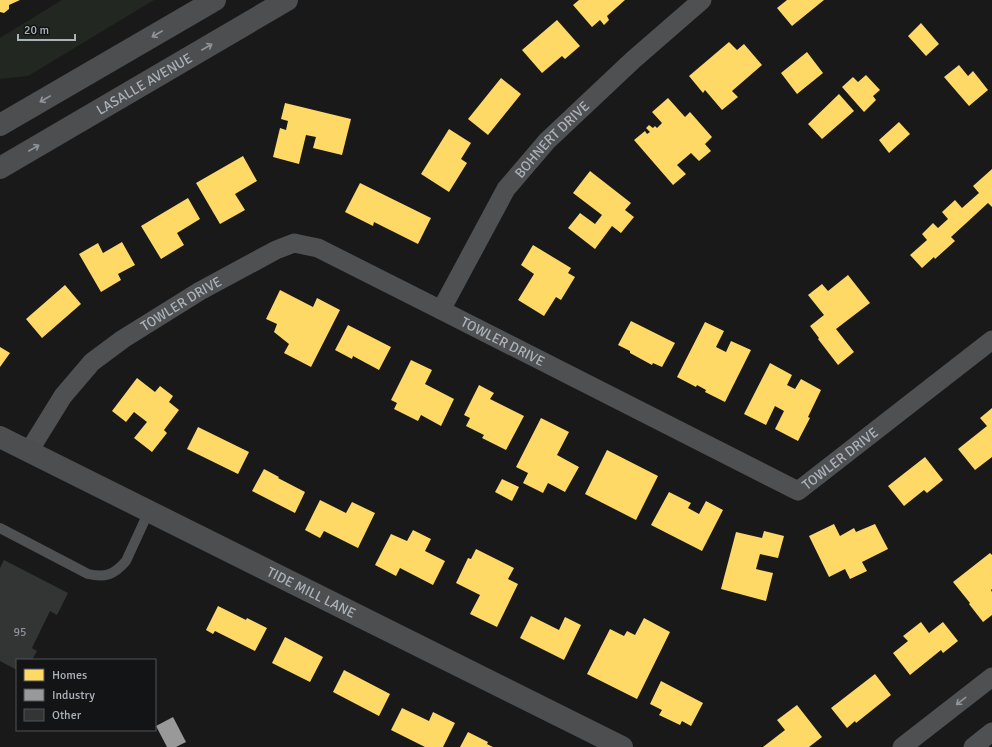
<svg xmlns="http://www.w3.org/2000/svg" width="992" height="747" font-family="Signika,sans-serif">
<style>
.green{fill:#222821}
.homes{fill:#ffd966}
.industry{fill:#999}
.building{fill:#333434}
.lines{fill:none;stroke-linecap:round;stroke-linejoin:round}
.lane{stroke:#4e5052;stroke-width:10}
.street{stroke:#4e5052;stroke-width:19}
.secondary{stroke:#4c4e50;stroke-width:22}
.oneway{stroke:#8f949a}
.oneway2{stroke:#90959a}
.labels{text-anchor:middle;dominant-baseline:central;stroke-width:4;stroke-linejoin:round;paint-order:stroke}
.number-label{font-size:12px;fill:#8e9298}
.street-label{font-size:14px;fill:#acb2b9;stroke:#131415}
</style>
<rect width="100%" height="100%" fill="#191919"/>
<!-- green -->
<path class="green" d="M62,0H154L28,76L0,79V38Z"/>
<!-- homes -->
<path class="homes" d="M0,0H20L9,5V9L4,13L0,12Z
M579,0H625L607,16L609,20L604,25L600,20L592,27L573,5Z
M787,0H824L792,26L777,8Z
M557,20L580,46L565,59L562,56L542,73L522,50Z
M921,23L939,44L926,56L908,36Z
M729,42L737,50L744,44L762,65L732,91L738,97L722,110L705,90L703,93L689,76Z
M807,52L823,73L797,94L781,73Z
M959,65L968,76L973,71L988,90L969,106L944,77Z
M866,75L880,90L873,96L876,100L864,112L842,87L853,77L858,82Z
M501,78L521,94L488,135L468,119Z
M839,94L854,111L822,139L808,124Z
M668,98L685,117L690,112L712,137L705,144L711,151L699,161L691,153L677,165L686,174L673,185L634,140L645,131L647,134L650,132L646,128L649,125L653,128L655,126L657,128L662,123L652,112Z
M285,103L351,119L342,155L313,148L316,137L306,135L299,164L273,157L280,128L286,130L288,121L281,119Z
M899,122L910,134L889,153L879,140Z
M449,129L471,143L461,159L467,163L449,192L421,174Z
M243,156L257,181L235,194L245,210L220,224L196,183Z
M992,169V207L988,203L951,237L955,241L935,259L934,257L922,268L910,255L927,240L922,234L933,223L938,228L948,219L942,212L955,200L962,208L979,193L973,186Z
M590,171L631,203L625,210L634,217L621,233L612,226L595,249L568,228L580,213L595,224L602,215L573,193Z
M360,183L431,218L418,244L374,222L373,226L345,212Z
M188,198L200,219L177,233L184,245L161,259L141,226Z
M122,242L135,265L118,274L121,280L101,292L79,254L98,243L103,253Z
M533,245L571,268L568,273L575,277L561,300L556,297L544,316L518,300L534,274L521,265Z
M848,275L870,303L836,329L854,352L838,365L818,339L819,338L810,326L824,315L808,295L822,284L828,291Z
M65,285L81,304L42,338L26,319Z
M280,290L313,307L317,298L340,310L311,367L284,353L289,344L274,332L277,324L266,319Z
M631,321L675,343L662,367L653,363L652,365L630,353V351L618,345Z
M705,322L724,331L716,347L726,352L731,341L751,350L725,402L705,392L706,390L697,385L696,387L677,377Z
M348,325L391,347L379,370L353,356L352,359L335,350Z
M0,347L10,353L0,367Z
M411,360L432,370L425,384L454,399L441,426L421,415L418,421L394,409L397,403L391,400Z
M770,363L792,375L787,385L795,389L801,379L821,390L808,417L810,418L798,441L775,429L784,411L775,406L766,425L744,414Z
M137,378L155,392L160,386L173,396L169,402L179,410L164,430L167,433L152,452L134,438L147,422L134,412L126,422L112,411Z
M479,385L494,393L490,399L524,416L506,450L482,438L484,435L466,426L470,418L464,415Z
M992,408V457L975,470L958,449L987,426L980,418Z
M541,418L569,432L557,455L579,467L565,492L548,483L543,493L523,483L528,473L516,467Z
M198,427L249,452L238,474L187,449Z
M607,450L658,476L636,520L585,494Z
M925,457L943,480L927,493L924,490L904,506L888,486Z
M264,469L279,477L278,478L305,492L295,513L252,491Z
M502,479L519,487L512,501L495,492Z
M669,492L691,503L688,508L699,514L706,501L723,510L702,551L651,525Z
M320,500L346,513L352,502L375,513L358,548L324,531L320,538L305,530Z
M834,524L840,536L854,528L856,532L875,524L888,549L862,562L867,571L850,579L845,569L829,577L809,536Z
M413,530L431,539L425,551L445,561L433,585L400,568L396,576L375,565L391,534L407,541Z
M764,531L784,536L778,558L760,554L756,569L773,573L766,601L721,589L736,532L762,538Z
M476,549L514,568L508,579L518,584L497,627L470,614L480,595L456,583L468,558L471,559Z
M990,553L992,555V589L991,590L992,592V615L983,622L969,604L970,603L953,582Z
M218,606L246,620L247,618L267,628L255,651L215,631L213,634L206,630Z
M531,616L559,630L565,617L581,625L564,660L520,638Z
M644,618L670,632L637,699L587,674L610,629L624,636L627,631L635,635Z
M921,622L929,633L943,622L958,641L943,653L941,650L910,675L893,653L908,641L903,636Z
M285,637L323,657L310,682L272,663Z
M344,670L390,694L379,716L333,692Z
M875,674L891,695L856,723L855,721L847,728L831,708Z
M661,681L703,703L691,726L682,721L680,725L659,715L662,710L650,704Z
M797,705L822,737L809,747H763L785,730L777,720Z
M402,708L429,721L433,712L455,723L443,747H425L391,730Z
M468,732L488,742L487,744L493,747H460Z"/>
<!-- industry -->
<path class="industry" d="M173,717L186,742L176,747H167L156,726Z"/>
<!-- building -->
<path class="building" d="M4,560L68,593L57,615L50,611L32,648L37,651L32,660H17V670L0,661V568Z"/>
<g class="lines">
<!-- lane -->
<path class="lane" d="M0,528L88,574C105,578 114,575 126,561L149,511"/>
<!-- street -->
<g class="street">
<path id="s1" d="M441,310L506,189L547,141L633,60L702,0"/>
<path id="s2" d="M29,451L63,396L92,362L123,339L200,291L276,250L294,243L318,248L441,310L798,491L992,340"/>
<path d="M902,747L992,677"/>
<path d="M973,747L992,732"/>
</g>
<!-- secondary -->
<g class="secondary">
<path d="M0,125L215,0"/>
<path id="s3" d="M0,168L287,0"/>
<path id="s4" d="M0,437L622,747"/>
</g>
</g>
<!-- one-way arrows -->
<defs><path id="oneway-shaft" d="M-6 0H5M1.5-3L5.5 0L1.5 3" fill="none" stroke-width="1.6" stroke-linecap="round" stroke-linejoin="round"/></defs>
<g class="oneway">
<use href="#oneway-shaft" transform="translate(157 34) rotate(150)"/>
<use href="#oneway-shaft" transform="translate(207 47) rotate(-30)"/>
<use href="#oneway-shaft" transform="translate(45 99) rotate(150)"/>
<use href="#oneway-shaft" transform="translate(34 148) rotate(-30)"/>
</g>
<use class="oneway2" href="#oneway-shaft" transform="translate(961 701) rotate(142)"/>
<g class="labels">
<!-- number labels -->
<g class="number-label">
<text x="20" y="632">95</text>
</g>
<!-- street labels -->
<g class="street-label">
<text stroke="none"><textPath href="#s3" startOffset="167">LASALLE AVENUE</textPath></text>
<text stroke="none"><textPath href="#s1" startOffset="205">BOHNERT DRIVE</textPath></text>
<text stroke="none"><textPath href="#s2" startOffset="216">TOWLER DRIVE</textPath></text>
<text stroke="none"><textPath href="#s2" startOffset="576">TOWLER DRIVE</textPath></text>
<text stroke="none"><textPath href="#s2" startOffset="960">TOWLER DRIVE</textPath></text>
<text stroke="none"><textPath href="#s4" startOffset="348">TIDE MILL LANE</textPath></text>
</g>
</g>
<!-- legend -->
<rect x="16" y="659" width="140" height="72" fill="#131415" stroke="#505357"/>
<rect x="24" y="669" width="20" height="12" fill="#ffd966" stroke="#505357"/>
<text x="52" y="679" font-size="12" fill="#acb2b9">Homes</text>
<rect x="24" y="689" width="20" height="12" fill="#999999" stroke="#505357"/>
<text x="52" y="699" font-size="12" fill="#acb2b9">Industry</text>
<rect x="24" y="709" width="20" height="12" fill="#333434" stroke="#505357"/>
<text x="52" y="719" font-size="12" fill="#acb2b9">Other</text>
<!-- scale -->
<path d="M18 34v6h57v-6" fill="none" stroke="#acb2b9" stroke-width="2"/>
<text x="24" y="34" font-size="12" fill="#acb2b9" stroke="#131415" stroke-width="3" paint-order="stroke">20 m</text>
</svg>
